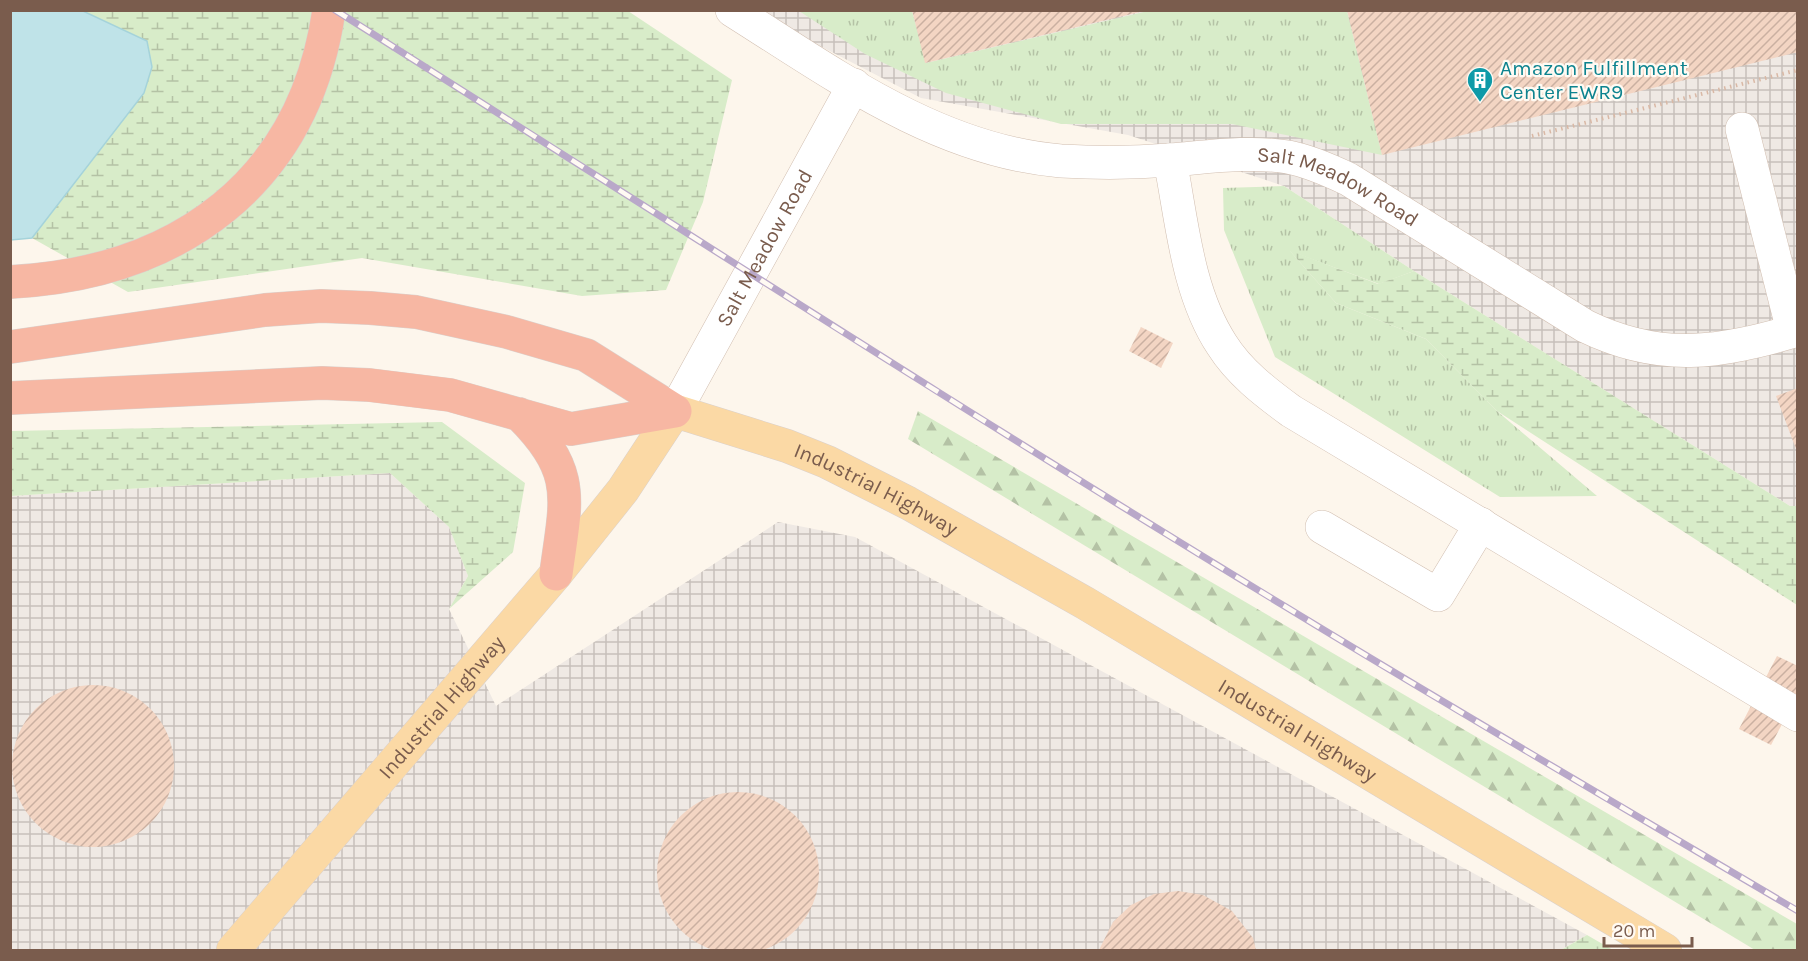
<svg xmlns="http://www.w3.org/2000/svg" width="1808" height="961" font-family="Karla,sans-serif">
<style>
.industrial{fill:url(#industrial-grid)}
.grass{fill:url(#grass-tufts)}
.forest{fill:url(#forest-firs)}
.wetland{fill:url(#wetland-marsh)}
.water{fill:#bfe3e8;stroke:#a5d3da;stroke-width:1.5}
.building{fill:url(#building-hatch)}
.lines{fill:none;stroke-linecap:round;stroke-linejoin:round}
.minor-casing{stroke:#d1beb0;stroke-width:34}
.major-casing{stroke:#dad1cd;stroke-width:34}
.highway-casing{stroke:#dad1cd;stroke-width:34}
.path{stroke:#d9b8a5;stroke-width:4;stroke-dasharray:1.5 4.5;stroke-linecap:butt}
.minor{stroke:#fff;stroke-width:33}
.major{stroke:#fbd9a5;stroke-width:33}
.highway{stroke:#f7b7a3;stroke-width:33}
.rail-casing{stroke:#b9a8c9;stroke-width:7}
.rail{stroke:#fffaf3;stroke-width:4.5;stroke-dasharray:14;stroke-linecap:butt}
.labels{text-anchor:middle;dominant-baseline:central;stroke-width:4.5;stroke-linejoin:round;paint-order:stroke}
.culture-label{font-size:21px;fill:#0d838f;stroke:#fffaf3;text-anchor:start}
.street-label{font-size:21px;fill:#7a5c4d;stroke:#fffaf3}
</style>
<defs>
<pattern id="industrial-grid" width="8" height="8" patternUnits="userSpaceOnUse" patternTransform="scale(1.5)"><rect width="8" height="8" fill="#efe9e4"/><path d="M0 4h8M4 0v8" fill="none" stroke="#c7c0bb"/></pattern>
<pattern id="grass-tufts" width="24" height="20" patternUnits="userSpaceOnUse" patternTransform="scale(1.5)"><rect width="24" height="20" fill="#d8ecc9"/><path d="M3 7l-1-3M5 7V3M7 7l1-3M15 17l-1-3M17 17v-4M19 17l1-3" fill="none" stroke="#b4c2a5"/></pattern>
<pattern id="forest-firs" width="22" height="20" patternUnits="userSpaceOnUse" patternTransform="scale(1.5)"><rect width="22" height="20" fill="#d8ecc9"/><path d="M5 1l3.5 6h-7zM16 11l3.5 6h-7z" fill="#b4c2a5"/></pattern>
<pattern id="wetland-marsh" width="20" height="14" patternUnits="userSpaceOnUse" patternTransform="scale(1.5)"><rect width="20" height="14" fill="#d8ecc9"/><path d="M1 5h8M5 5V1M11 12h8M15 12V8" fill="none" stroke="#b4c2a5"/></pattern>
<pattern id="building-hatch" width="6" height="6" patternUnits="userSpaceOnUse" patternTransform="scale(1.5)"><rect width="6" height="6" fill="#f3d5c3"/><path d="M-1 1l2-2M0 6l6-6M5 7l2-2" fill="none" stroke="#cab0a1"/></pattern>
</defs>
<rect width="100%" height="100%" fill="#fdf6ec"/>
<!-- industrial -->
<path class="industrial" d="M758,11H1797V506H1790L1414,271L1284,186L1128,135L921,98L785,28Z
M390,473L449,527L468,576L449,609L496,706L778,522L855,537L1587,935L1561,950H11V496Z"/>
<!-- grass -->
<path class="grass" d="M799,11H912L926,63L1148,11H1347L1382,155L1232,124H1061L946,93L865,54Z
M1284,186L1414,271L1379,284L1290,251L1336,303L1426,339L1497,411L1597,496L1500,497L1275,357L1224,230L1223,188Z"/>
<!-- forest -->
<path class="forest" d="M918,411L1797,924V950H1755L908,439Z"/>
<!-- wetland -->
<path class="wetland" d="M83,11H628L732,80L703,202L666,290L582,296L362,258L128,292L32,238L144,93L147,41Z
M1289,250L1378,284L1414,271L1790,506H1797V605L1497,411L1426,339L1336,303Z
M442,422L525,483L513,552L449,609L468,576L449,527L390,473L11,496V431Z
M1587,935L1613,950H1561Z"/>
<!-- water -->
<path class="water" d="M10,11H83L147,41L152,67L144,93L32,238L11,240Z"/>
<!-- building -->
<path class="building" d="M912,10H1144V11L925,63Z
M1347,10H1798V52L1382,155Z
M1141,327L1173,343L1161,368L1129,351Z
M1798,388V448L1796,449L1776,396Z
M1777,656L1798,666V694L1771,745L1739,729Z
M12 766a81 81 0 1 1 162 0a81 81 0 1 1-162 0Z
M657 873a81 81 0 1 1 162 0a81 81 0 1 1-162 0Z
M1178,891L1203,895L1232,911L1253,938L1256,950H1099L1113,922L1131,905L1154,894Z"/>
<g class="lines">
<!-- minor casing -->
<g class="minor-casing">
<g id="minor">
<path id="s1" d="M732,10C832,73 938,151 1061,161C1097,163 1133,163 1170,160C1209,157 1249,151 1288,157C1309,161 1329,170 1348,179L1585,326C1661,363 1719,353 1798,330"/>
<path d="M1742,129L1793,331"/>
<path d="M1170,160C1182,221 1187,292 1222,345C1239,372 1265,392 1291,411L1798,715"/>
<path id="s2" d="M675,411L854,85"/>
<path d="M1322,527L1438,595L1481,524"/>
</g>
</g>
<!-- major casing -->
<g class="major-casing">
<g id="major">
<path id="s3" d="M233,950L556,574L623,490L675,411L787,446L827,462L908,503L1085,603L1665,950"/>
</g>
</g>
<!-- highway casing -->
<g class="highway-casing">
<path id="highway" d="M10,282C179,273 304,183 329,10
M10,347L265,310L321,306L370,308L416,312L507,332L586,355L675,411
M10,398L322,383L369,385L450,395L571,429L675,411
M519,414C578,473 566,498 556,574"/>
</g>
<!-- path -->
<path class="path" d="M1532,136L1798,70"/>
<!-- minor -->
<use href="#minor" class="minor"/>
<!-- major -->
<use href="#major" class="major"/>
<!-- highway -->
<use href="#highway" class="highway"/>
<!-- rail casing -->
<g class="rail-casing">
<path id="rail" d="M335,10C652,210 966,413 1286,607C1455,710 1627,810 1798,911"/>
</g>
<!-- rail -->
<use href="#rail" class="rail"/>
</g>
<!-- icons -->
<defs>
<g id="building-pin" transform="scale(1.35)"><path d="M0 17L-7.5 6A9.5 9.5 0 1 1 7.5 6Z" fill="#0f9aa8" stroke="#fffaf3"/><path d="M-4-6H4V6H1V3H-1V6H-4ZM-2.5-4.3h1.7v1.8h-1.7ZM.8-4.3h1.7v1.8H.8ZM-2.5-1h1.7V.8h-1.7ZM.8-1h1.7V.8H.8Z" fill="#fff"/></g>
</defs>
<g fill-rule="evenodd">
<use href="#building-pin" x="1480" y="80"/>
</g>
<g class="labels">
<!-- culture labels -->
<g class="culture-label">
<text x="1500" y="68">Amazon Fulfillment<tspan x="1500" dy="24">Center EWR9</tspan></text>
</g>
<!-- street labels -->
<g class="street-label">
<text stroke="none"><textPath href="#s1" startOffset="650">Salt Meadow Road</textPath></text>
<text stroke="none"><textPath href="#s2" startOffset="186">Salt Meadow Road</textPath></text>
<text stroke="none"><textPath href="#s3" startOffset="914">Industrial Highway</textPath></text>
<text stroke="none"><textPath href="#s3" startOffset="320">Industrial Highway</textPath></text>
<text stroke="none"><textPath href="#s3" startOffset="1400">Industrial Highway</textPath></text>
</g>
</g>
<!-- border -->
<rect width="1808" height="961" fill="none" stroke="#7a5c4d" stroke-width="24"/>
<!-- scale -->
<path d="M1604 937v9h88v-9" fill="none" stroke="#7a5c4d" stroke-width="3"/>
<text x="1613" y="937" font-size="18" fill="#7a5c4d" stroke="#fffaf3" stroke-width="4.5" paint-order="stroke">20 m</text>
</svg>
